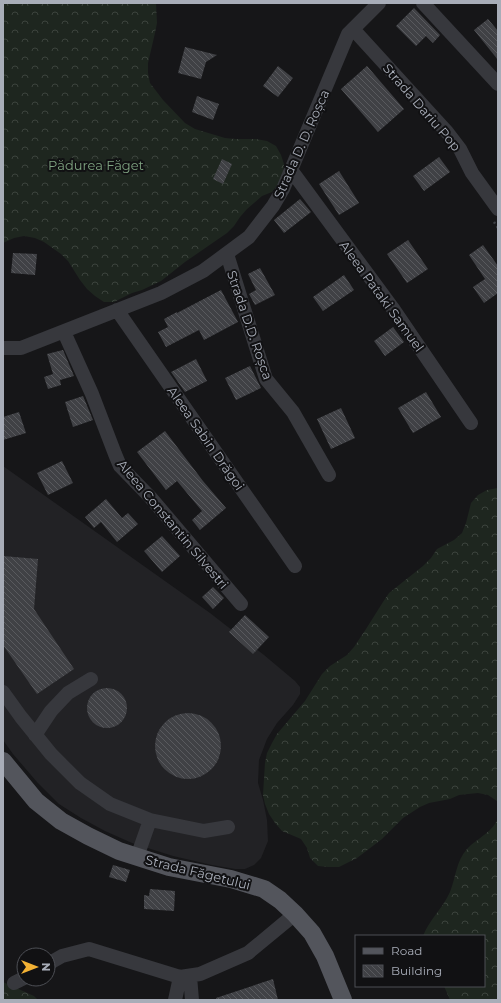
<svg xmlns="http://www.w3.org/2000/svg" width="501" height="1003" font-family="Montserrat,sans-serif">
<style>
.built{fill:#222225}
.forest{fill:url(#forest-crowns)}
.building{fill:url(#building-back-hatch)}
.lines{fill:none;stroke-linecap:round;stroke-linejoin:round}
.path{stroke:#3d3f44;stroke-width:2.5;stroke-dasharray:2 3;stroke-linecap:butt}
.minor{stroke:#37383d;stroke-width:14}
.major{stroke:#53555c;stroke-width:18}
.labels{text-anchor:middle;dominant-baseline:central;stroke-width:4;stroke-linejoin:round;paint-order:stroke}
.street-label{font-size:13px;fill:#a8adb8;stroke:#111113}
.park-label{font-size:13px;fill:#7fa381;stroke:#111113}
</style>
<defs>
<pattern id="forest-crowns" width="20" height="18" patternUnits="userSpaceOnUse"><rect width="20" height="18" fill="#1e261f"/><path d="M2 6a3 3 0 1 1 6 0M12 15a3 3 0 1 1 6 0" fill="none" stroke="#3c433d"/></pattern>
<pattern id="building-back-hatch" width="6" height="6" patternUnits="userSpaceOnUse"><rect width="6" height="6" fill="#404145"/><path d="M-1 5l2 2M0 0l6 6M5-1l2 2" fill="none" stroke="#595a5e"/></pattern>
</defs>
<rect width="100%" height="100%" fill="#161618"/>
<!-- built -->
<path class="built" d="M3,466L210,613L264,655L295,681L300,687V694L293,705L277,723L267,739L259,760L258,783L263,800L267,820L268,841L261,858L254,865L245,869H235L212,865L173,856L132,843L105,831L81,818L59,804L37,782L13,754L3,740Z"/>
<!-- forest -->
<path class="forest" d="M3,3H156L157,23L155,33L148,63V73L150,83L163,100L185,123L195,129L225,138L235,139H256L267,141L276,146L281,155L284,164L283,175L278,184L272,192L262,196L247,209L240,217L234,226L227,233L185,262L161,281L142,290L132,293L114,302H104L95,296L87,289L80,280L68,261L61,254L44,242L35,238L24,236L14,238L3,243Z
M498,488V807L497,801L488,795L478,793L468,794L459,795L450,799L429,803L420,807L403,818L382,839L357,858L339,867H328L318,866L310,858L307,848L301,839L282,831L275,823L269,814L265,804L263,795L265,763L267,753L272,743L277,734L305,701L322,674L330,666L347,655L354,647L366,629L383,602L389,593L423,566L431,558L437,549L454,540L462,533L466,523L471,503L478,495L487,490Z
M498,817V1000H450L444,986H484V936H423C429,920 443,908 450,892C456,877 456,861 467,849C476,839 495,831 498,817Z
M3,982L34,996L38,1000H3Z"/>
<!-- building -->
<path class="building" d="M414,8L440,35L433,43L426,36L416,46L396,26Z
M488,19L498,31V60L474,30Z
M185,47L217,55L206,62L201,79L178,73Z
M278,66L293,78L278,97L263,86Z
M367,66L404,109L378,132L341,89Z
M197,96L219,104L213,120L192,112Z
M439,157L450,172L424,191L413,176Z
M222,159L232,164L223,184L213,179Z
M339,171L359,203L339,215L319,184Z
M300,199L311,212L284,233L274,220Z
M408,240L428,269L407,283L387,254Z
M483,245L498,266V293L484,303L473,287L485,279L469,255Z
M13,253L37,254L35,275L11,273Z
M260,268L275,295L255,305L249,294L256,290L248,274Z
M344,275L354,290L323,311L313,297Z
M221,290L238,322L204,340L199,330L166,347L158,332L168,327L164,319L177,312V313Z
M393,327L404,342L385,356L374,341Z
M63,350L74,376L60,380L61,385L48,389L44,377L53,374L47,354Z
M196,359L207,381L185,392L171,372Z
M250,366L261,388L236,400L225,378Z
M426,392L441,417L413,433L398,408Z
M83,396L93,420L73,427L65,402Z
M341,408L355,438L331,449L317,419Z
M19,412L26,433L3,440V417Z
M165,431L203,481L226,508L200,530L192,520L202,511L177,481L166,490L137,452Z
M62,461L73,483L48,495L37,473Z
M106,499L122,518L128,513L138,524L117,542L101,522L94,528L85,517Z
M162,536L180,556L162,572L144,551Z
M3,556L38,559L34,609L74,669L37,694L3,645Z
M213,587L224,598L213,609L202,597Z
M245,615L269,637L253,654L229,632Z
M87 708a20 20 0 1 1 40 0a20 20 0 1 1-40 0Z
M155 746a33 33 0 1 1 66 0a33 33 0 1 1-66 0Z
M113,865L130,870L126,882L109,877Z
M150,889L175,891L174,911L144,909V895L149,896Z
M273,979L278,1000H216V998Z"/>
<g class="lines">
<!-- path -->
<path class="path" d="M494,222L498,228"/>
<!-- minor -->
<path class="minor" d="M423,3L498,84
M353,29L447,132L460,149L472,173L498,209
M291,171L294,174L394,310L471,423
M227,254L266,379L293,412L329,475
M117,310L295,566
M64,332L92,394L115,454L120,466L151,498L241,604
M3,348H21L161,293L203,271L249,237L273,206L283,189L348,34L379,3
M3,692L21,717L51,754L80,783L110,804L150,820L204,831L228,827
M35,735L51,711L68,693L91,679
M137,857L150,820
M48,964L62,956L89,949L180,977L200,974L248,953L295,914
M190,976L192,1000
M14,983L24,978
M175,1000L180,977"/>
<!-- major -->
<path class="major" d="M3,761L36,801L61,821L88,836L119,851L169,867L231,879L264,889L280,900L295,914L312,933L325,956L343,1000"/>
</g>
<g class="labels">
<!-- street labels -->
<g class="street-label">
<text transform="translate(422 107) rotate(49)">Strada Dariu Pop</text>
<text transform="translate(301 144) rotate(-66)">Strada D. D. Roșca</text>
<text transform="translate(382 296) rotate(54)">Aleea Pataki Samuel</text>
<text transform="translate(250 325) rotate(71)">Strada D.D. Roșca</text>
<text transform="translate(206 438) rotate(55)">Aleea Sabin Drăgoi</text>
<text transform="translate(173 524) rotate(50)">Aleea Constantin Silvestri</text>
<text transform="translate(198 872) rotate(14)">Strada Făgetului</text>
</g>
<!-- park labels -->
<g class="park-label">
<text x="96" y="165">Pădurea Făget</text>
</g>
</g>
<!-- border -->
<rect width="501" height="1003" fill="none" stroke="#a8adb8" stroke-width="8"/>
<!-- legend -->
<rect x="355" y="935" width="130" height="52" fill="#111113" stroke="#4d4f55"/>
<rect x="363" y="948" width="20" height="6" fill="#53555c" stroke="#4d4f55"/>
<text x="391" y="955" font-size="12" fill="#a8adb8">Road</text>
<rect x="363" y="965" width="20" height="12" fill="url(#building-back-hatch)" stroke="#4d4f55"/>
<text x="391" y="975" font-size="12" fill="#a8adb8">Building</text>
<!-- north arrow -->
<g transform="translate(36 967) rotate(90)"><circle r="19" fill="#111113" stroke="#4d4f55"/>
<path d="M0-3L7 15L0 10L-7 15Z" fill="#f2b134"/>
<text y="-6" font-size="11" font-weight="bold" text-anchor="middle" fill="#a8adb8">N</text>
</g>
</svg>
